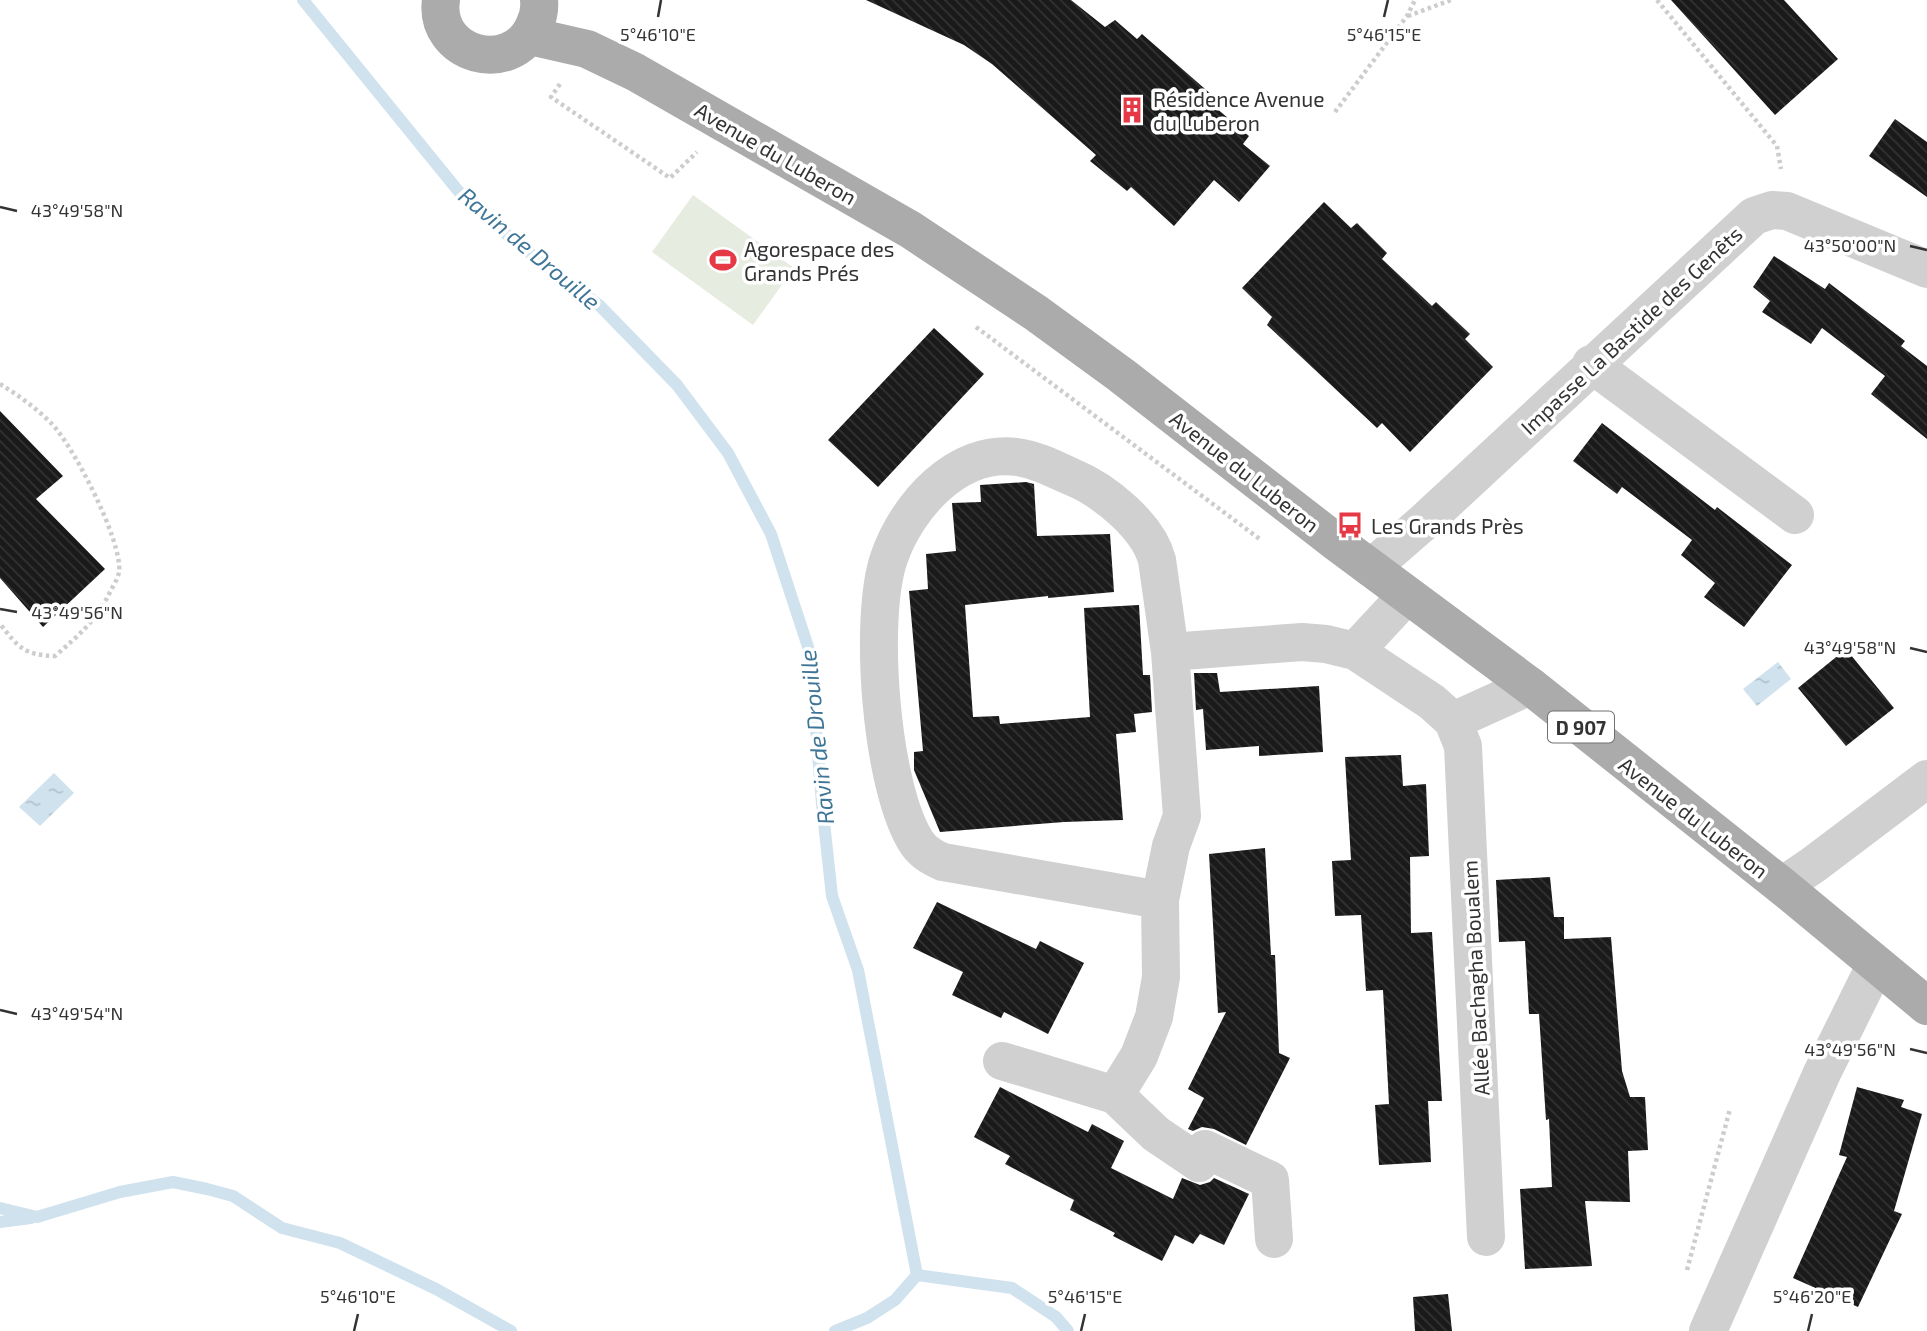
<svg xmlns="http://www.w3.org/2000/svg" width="1927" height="1331" font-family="'Exo 2',sans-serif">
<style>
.green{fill:#e6ecdf}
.water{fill:url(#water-ripples)}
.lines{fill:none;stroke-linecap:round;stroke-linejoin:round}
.stream{stroke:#cfe2ee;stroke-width:12}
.building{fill:url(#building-back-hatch)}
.path{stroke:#cdcdcd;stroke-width:4.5;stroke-dasharray:3.5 3.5;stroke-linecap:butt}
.street{stroke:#d0d0d0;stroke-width:38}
.primary{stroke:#ababab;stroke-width:38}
.ticks{fill:none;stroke:#333;stroke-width:2.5}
.labels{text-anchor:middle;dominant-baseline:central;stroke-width:7;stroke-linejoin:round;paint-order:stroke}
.shield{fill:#fff;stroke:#707070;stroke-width:2}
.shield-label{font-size:19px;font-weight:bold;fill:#333}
.poi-label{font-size:21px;fill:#333;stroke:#fff;text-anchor:start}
.street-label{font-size:21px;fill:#333;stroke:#fff}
.water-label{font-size:23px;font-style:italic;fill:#3f7597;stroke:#fff}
.ticks-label{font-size:18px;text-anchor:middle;fill:#333;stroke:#fff;stroke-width:7;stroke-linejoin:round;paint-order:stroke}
</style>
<defs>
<pattern id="water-ripples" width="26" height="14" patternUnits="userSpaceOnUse" patternTransform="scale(1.75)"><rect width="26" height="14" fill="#cfe2ee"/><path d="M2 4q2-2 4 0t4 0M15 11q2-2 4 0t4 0" fill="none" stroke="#b2c2cd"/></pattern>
<pattern id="building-back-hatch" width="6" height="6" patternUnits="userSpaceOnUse" patternTransform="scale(1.75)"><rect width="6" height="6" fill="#1a1a1a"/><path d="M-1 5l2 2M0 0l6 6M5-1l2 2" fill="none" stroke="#333"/></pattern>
</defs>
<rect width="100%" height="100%" fill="#fff"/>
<!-- green -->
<path class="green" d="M693,195L794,268L753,325L652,252Z"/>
<!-- water -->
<path class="water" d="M1778,662L1791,679L1757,706L1743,689Z
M54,773L74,793L40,826L19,807Z"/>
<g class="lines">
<!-- stream -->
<path class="stream" d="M303,0L464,198L524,249L599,305L677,385L728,453L771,534L810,653L822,804L832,896L858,970L917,1275L1012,1288L1056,1317L1068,1331
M0,1208L37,1217L120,1192L173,1182L207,1189L233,1196L282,1228L340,1243L436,1289L511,1331
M0,1222L31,1218
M835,1331L867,1318L895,1300L917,1275"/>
</g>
<!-- building -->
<path class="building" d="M866,0H1071L1105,27L1115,20L1137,39L1142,34L1220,102L1215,107L1249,136L1243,144L1270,166L1239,202L1214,180L1174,226L1131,187L1127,191L1090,161L1096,155L992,64L964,45Z
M1671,0H1784L1838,59L1775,115Z
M1895,119L1927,142V197L1869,156Z
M1324,202L1351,228L1357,223L1387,253L1382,259L1432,306L1436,302L1470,334L1465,339L1493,367L1410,452L1382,423L1377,428L1267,325L1272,317L1242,288Z
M1774,256L1825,289L1829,283L1905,341L1901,346L1927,366V439L1871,394L1885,376L1822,328L1811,344L1762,312L1770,301L1753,287Z
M934,328L984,374L878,487L828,440Z
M0,411L63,476L36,499L105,569L43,627L0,578Z
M1602,423L1715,510L1717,507L1792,565L1744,627L1704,597L1715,583L1681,555L1692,540L1622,487L1617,494L1573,461Z
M1026,482L1034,484L1037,536L1110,534L1114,592L1048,598V596L965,605L973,717L999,716L1000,724L1090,717L1084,608L1139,605L1143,675H1150L1152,712L1134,714L1136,732L1116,734L1123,820L1064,822L940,832L914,770V752L923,751L909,591L928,589L926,554L956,551L952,503L981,502L980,485Z
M1846,649L1894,708L1846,746L1798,688Z
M1194,673H1217L1220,692L1319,686L1323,752L1259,756V746L1206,750L1203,709L1196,710Z
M1401,755L1403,786L1426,784L1429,856L1410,857L1411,933L1432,932L1442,1101H1428L1431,1162L1379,1165L1375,1105L1389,1104L1383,990L1366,991L1361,915L1335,916L1332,861L1351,860L1345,757Z
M1265,848L1271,955H1275L1279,1053L1290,1058L1246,1145L1214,1129L1202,1127L1193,1131L1188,1129L1204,1098L1188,1089L1226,1012L1218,1013L1209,854Z
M1550,877L1554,917H1564V939L1611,937L1622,1071L1630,1097H1645L1648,1150L1628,1151L1630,1202L1585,1201L1592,1266L1525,1269L1520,1189L1552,1187L1549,1119L1546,1120L1539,1014H1529L1525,941L1499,942L1496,880Z
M937,902L1036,949L1040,941L1084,963L1048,1034L1004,1012L1001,1018L952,995L963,972L913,948Z
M1000,1087L1088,1132L1092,1124L1124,1141L1111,1168L1173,1199L1182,1178L1200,1185L1210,1182L1214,1178L1249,1194L1224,1245L1200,1234L1193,1244L1175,1235L1162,1261L1113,1236L1115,1233L1070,1210L1074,1200L1005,1164L1010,1156L974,1137Z
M1857,1087L1904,1100L1901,1107L1922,1114L1894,1211L1902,1214L1858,1307L1793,1278L1847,1157L1839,1155Z
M1448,1294L1452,1331H1415L1413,1297Z"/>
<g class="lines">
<!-- path -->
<path class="path" d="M1657,0L1777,146L1781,169
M1408,16L1451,0
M560,84L551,97L670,178L697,152
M1335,112L1407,16L1415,0
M976,327L1261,540
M0,384C18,395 36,408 51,423C73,445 123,542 119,572C118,579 113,586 110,592C97,620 78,636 55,656C24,655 19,648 0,624
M1687,1270L1730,1109"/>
<!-- street -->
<path class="street" d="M1591,364L1795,515
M1371,568L1425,521L1754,216L1772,210L1787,211L1927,269
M1355,651L1407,595
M1453,721L1530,686
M1782,886L1813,865L1927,779
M1160,900L943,862C933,858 923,852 917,843C881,789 868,619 889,558C907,506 957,449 1017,457C1037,460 1054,469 1072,477C1104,490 1148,526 1157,560L1170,652
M1002,1061L1115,1095
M1274,1239L1270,1180L1205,1149L1199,1163L1156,1134L1115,1095L1139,1056L1154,1017L1161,977L1160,900L1171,846L1182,816L1170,652L1302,642L1326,644L1355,651L1432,702L1453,721L1463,746L1486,1237
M1708,1331L1822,1073L1876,964"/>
<!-- primary -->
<path class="primary" d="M441,0C433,55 511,77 534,26C538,18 540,9 539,0
M530,36L587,49L635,72L911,230L1036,313L1121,375L1336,542L1530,686L1782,886L1927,1006"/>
</g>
<!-- ticks -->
<path class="ticks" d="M658,17L661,0M1384,17L1388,0M0,207L17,211M1910,246L1927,250M0,609L17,612M1910,648L1927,652M0,1010L17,1014M1910,1049L1927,1053M354,1331L358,1314M1081,1331L1085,1314M1808,1331L1812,1314"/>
<!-- icons -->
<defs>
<g id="building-bare" transform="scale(2.1)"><path d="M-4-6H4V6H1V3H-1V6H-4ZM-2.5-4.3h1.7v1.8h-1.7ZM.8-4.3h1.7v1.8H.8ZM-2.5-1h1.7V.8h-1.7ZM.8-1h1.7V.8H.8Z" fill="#e63946" stroke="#fff" stroke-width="2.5" paint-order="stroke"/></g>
<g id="stadium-bare" transform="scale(2.1)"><path d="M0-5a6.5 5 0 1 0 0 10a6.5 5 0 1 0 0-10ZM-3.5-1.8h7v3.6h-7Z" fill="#e63946" stroke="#fff" stroke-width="2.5" paint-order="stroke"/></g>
<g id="bus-bare" transform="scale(2.1)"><path d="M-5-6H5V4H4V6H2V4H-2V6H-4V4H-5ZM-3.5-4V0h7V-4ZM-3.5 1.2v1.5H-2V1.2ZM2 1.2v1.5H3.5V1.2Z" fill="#e63946" stroke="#fff" stroke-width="2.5" paint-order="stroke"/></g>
</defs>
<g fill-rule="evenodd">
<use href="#building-bare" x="1132" y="110"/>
<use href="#stadium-bare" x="723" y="260"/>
<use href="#bus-bare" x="1350" y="525"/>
</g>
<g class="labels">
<!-- shield labels -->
<rect class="shield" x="1548" y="711.5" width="66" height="31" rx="5"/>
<g class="shield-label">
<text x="1581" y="727">D 907</text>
</g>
<!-- poi labels -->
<g class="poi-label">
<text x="1153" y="98">Résidence Avenue<tspan x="1153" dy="24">du Luberon</tspan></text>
<text x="744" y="248">Agorespace des<tspan x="744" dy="24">Grands Prés</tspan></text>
<text x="1371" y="525">Les Grands Près</text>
</g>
<!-- street labels -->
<g class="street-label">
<text transform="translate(776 153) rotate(30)">Avenue du Luberon</text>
<text transform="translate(1631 330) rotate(-43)">Impasse La Bastide des Genêts</text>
<text transform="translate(1245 471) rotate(38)">Avenue du Luberon</text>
<text transform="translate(1694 817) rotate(38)">Avenue du Luberon</text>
<text transform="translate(1475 978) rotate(-93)">Allée Bachagha Boualem</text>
</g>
<!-- water labels -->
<g class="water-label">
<text transform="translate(530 248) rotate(40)">Ravin de Drouille</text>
<text transform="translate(816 737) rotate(-96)">Ravin de Drouille</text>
</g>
</g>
<g class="ticks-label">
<text x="658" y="41">5°46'10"E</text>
<text x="1384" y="41">5°46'15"E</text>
<text x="77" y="217">43°49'58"N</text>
<text x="1850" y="252">43°50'00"N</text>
<text x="77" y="619">43°49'56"N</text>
<text x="1850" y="654">43°49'58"N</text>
<text x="77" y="1020">43°49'54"N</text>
<text x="1850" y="1056">43°49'56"N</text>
<text x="358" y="1303">5°46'10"E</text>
<text x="1085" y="1303">5°46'15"E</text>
<text x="1812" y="1303">5°46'20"E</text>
</g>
</svg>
